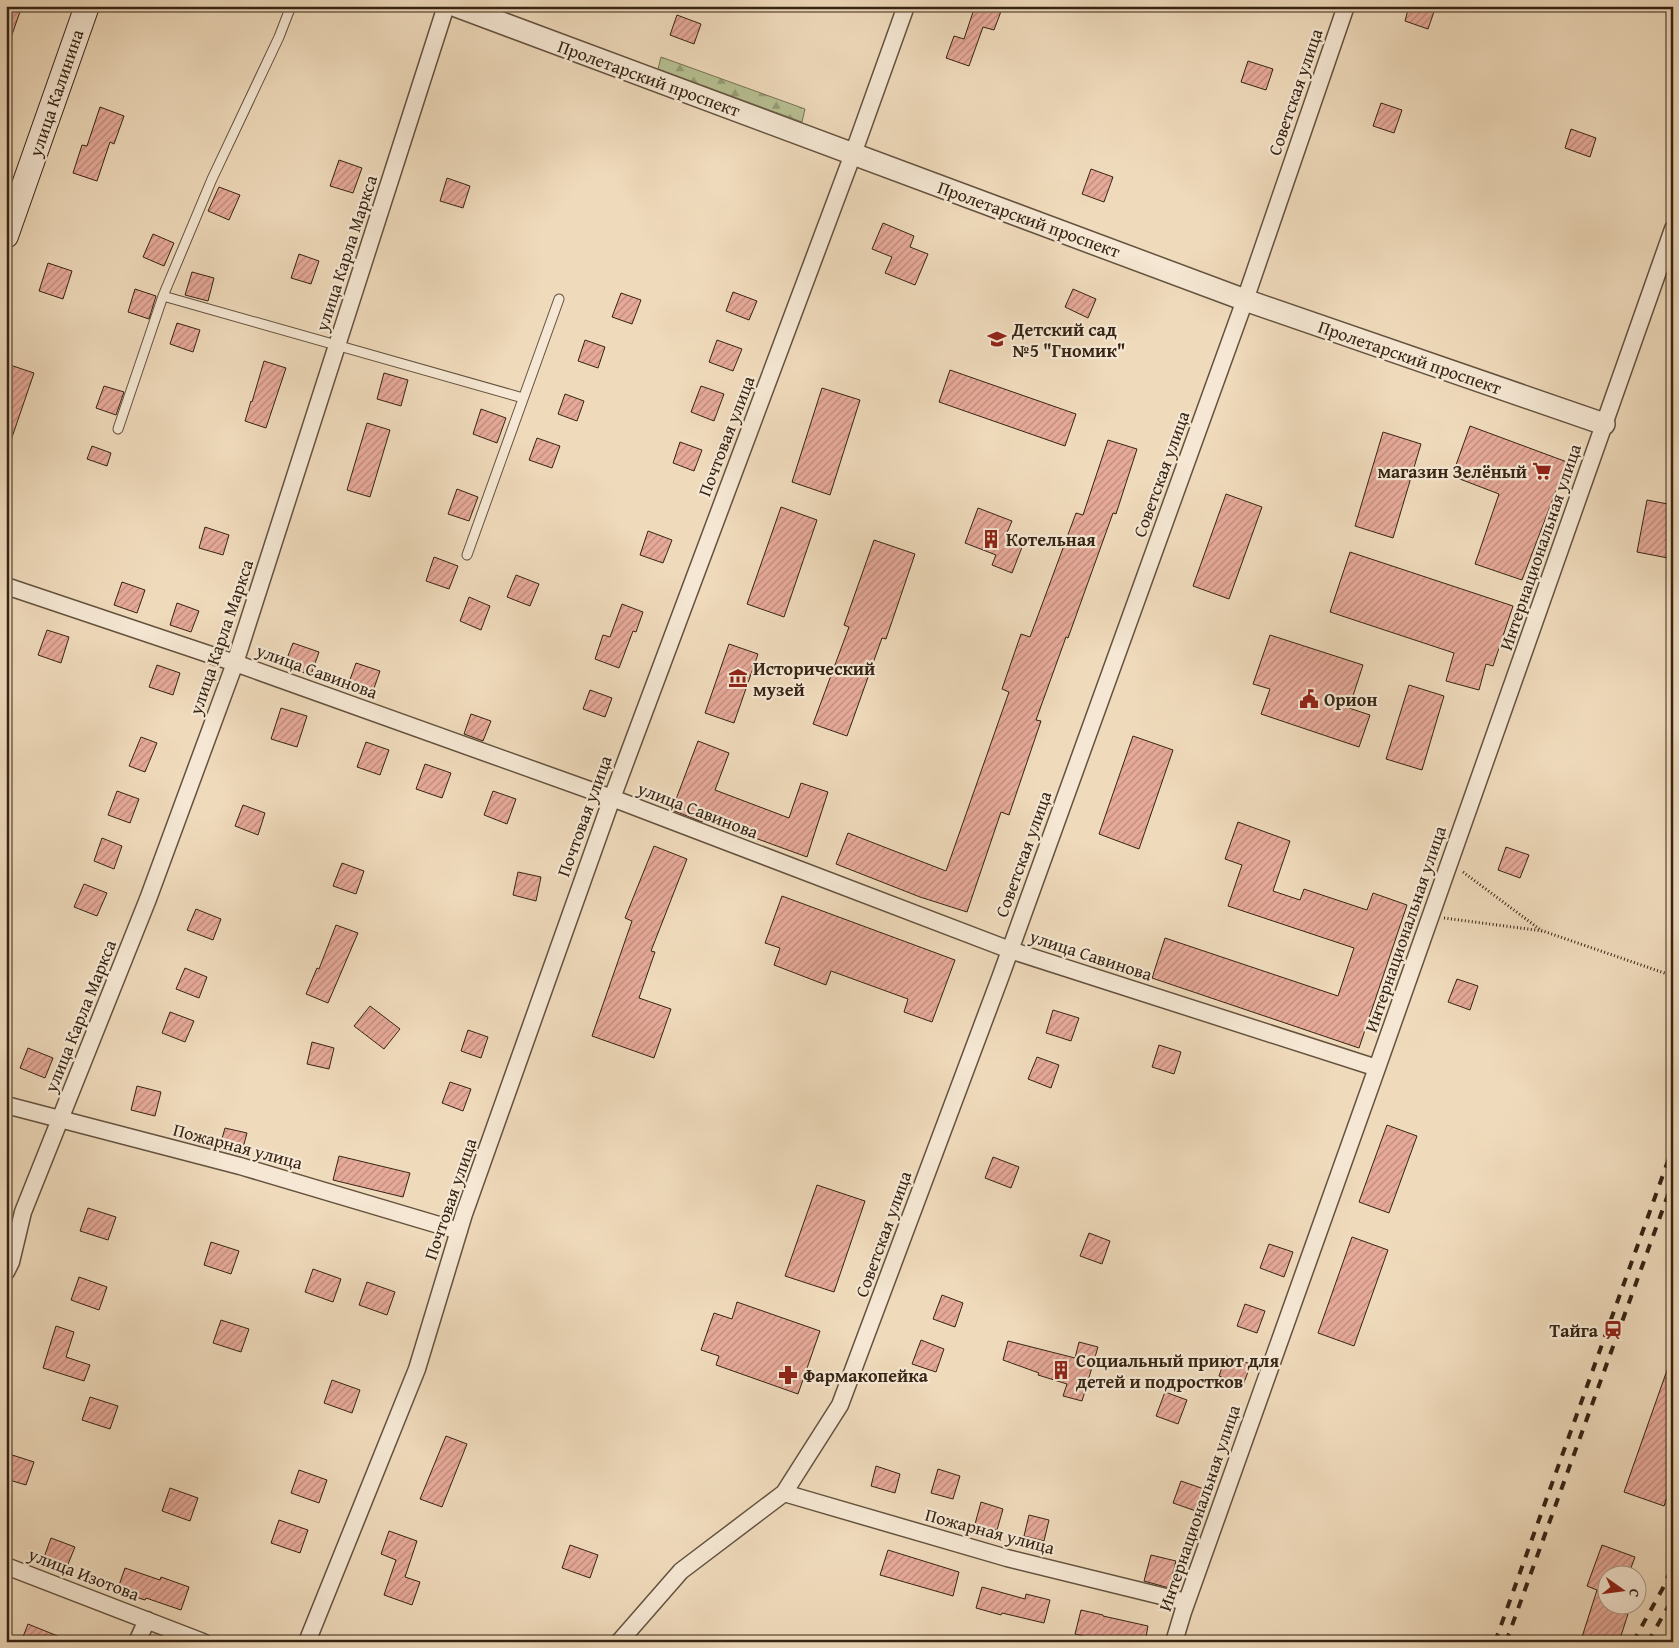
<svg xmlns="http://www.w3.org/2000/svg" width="1679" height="1648" font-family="'Gentium Book Plus',serif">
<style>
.forest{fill:url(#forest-firs);stroke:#767253}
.building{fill:url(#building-hatch);stroke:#362414}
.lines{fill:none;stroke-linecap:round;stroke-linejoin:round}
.service-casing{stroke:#64523e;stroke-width:11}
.minor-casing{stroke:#64523e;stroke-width:19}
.tertiary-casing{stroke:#64523e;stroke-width:24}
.secondary-casing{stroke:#362414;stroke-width:26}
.path{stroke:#362414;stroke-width:3;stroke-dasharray:1 2.5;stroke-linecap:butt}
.service{stroke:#f5e7d3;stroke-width:9}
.minor{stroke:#f5e7d3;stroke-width:16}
.tertiary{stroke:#f5e7d3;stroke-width:21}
.secondary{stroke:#f5e7d3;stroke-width:24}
.rail{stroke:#362414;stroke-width:4;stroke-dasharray:9 9;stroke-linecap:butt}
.labels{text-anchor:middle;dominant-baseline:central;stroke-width:4.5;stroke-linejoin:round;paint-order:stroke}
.street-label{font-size:18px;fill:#362414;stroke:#f5e7d3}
.poi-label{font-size:18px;font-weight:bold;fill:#362414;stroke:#f5e7d3;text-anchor:start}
</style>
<defs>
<pattern id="forest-firs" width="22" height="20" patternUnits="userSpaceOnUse" patternTransform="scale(1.25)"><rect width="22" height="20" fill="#b7c092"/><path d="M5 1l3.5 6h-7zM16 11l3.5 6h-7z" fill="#969c76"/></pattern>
<pattern id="building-hatch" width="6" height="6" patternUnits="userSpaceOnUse" patternTransform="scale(1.25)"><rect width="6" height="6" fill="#e7aa99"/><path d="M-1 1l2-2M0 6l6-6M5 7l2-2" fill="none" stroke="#bc8a7c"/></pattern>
</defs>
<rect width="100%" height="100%" fill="#efdabb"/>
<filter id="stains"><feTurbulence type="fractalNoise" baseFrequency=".004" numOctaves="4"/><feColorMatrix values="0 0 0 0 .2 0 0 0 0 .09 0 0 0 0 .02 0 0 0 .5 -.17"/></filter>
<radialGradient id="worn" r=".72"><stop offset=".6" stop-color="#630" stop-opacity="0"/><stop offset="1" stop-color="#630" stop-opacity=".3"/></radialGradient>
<!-- forest -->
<path class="forest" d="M661,57L805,109L802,122L658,69Z"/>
<!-- building -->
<path class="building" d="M6,6H22L8,46H6Z
M975,6H1003L994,30L983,27L969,66L946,58L954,36L964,39Z
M1409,6H1436L1428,29L1405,21Z
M677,15L701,24L694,44L670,35Z
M1248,61L1273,69L1266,90L1241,82Z
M1381,103L1402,110L1394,133L1373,126Z
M100,107L124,116L114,144L110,142L97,181L73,173L82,145L87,146Z
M1571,129L1596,138L1590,157L1565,148Z
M339,160L362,168L353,193L330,186Z
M1091,169L1113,177L1104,202L1082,194Z
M447,178L470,186L463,208L440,201Z
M219,187L240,195L229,220L208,211Z
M883,223L914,236L910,247L928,254L915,285L885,273L892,257L872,249Z
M153,234L174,243L164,266L143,257Z
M299,254L319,261L311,284L291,278Z
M48,263L72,271L63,299L39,291Z
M192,272L214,278L208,301L185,295Z
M135,289L156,296L149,319L128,312Z
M1073,289L1096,299L1088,318L1065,307Z
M733,292L757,301L749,320L726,311Z
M621,293L641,300L632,324L612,317Z
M177,323L200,330L193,352L170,344Z
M585,340L605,347L598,368L578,361Z
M717,340L742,349L733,371L709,362Z
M264,361L286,368L266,428L245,421L251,401L252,402Z
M10,365L34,373L9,446L6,445V376Z
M950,370L1076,414L1065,446L939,402Z
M384,373L408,380L401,406L377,399Z
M104,386L124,392L116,415L96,408Z
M701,386L724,394L714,421L691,412Z
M822,388L860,400L830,495L792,482Z
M565,394L584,401L577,421L558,414Z
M481,409L506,418L497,443L473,434Z
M367,423L390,430L370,497L347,490Z
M1470,426L1567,462L1522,580L1475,564L1499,494L1452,476Z
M1383,432L1421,444L1393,538L1355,526Z
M537,438L560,446L552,468L529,460Z
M1108,440L1137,449L1116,514L1113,513L1068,638L1066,637L1036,720L1041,721L1009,815L1001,812L967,912L920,897L836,864L848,833L946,871L1009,692L1002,689L1021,634L1030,637L1076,513L1083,515Z
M680,442L702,450L694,471L673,463Z
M92,446L111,453L107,466L87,459Z
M457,489L478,497L469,521L448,514Z
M1226,494L1262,507L1229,599L1193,586Z
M1647,500L1673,505V559L1637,552Z
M781,507L817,520L784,617L747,604Z
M978,508L1012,521L1006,535L1024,542L1012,573L992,565L996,555L965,543Z
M205,527L229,535L223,555L199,548Z
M648,531L672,540L663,563L640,555Z
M874,540L915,554L886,639L882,638L847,736L813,724L849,627L844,625Z
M1350,552L1513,606L1493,666L1486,664L1479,690L1446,681L1454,653L1330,612Z
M434,557L458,566L449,589L426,581Z
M516,575L539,584L530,606L507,597Z
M122,582L145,590L137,613L114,605Z
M469,597L490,606L481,630L460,621Z
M177,603L199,611L191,632L170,625Z
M622,604L643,612L636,632L633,631L619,668L595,659L603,635L610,637Z
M47,630L69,637L61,663L38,655Z
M1270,635L1363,665L1349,708L1370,715L1359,747L1261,714L1270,689L1253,684Z
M293,643L319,652L311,675L284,666Z
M729,644L758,654L734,723L705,713Z
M356,663L380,671L372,694L348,685Z
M157,665L180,673L173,695L149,687Z
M1409,685L1444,696L1422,770L1386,759Z
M590,690L612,698L605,717L583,709Z
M281,708L307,716L297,747L271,739Z
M471,714L491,721L483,741L464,734Z
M1133,736L1173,750L1139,849L1099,834Z
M141,737L157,743L145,772L129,766Z
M698,741L729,753L715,790L789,818L801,783L828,792L807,857L703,819L702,822L672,810Z
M366,742L389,750L380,775L357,767Z
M425,764L451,773L442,798L416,789Z
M117,791L139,799L130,823L108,815Z
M493,791L516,799L507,824L484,815Z
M243,805L265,813L258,835L235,826Z
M1238,822L1290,841L1273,891L1300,900L1304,889L1367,910L1373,893L1407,905L1359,1048L1152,978L1165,938L1338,996L1354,948L1228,906L1242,865L1225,859Z
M102,838L122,846L114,869L94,861Z
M654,846L687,859L651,951L655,952L639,998L671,1009L654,1058L592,1036L632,921L625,918Z
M1506,847L1529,855L1520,878L1498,870Z
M342,863L364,871L356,894L333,886Z
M518,872L541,877L536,901L513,895Z
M84,884L107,893L97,916L74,907Z
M782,896L955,960L932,1022L904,1012L908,999L831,971L826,985L774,965L780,948L765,943Z
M196,909L221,919L213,940L187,930Z
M336,925L358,933L328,1003L306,994L317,968L319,969Z
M185,968L207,977L199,998L176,989Z
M1457,979L1478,986L1470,1010L1448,1002Z
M370,1006L400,1029L384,1049L354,1026Z
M1053,1010L1079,1018L1071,1041L1046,1033Z
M170,1012L194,1021L185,1042L162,1033Z
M468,1030L488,1037L481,1058L461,1051Z
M312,1042L334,1048L329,1069L307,1064Z
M1159,1045L1181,1052L1174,1074L1152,1067Z
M28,1048L53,1058L45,1078L20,1068Z
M1037,1057L1059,1065L1051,1088L1028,1079Z
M450,1082L471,1089L463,1111L442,1103Z
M137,1086L161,1092L155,1116L131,1110Z
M1387,1125L1417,1136L1389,1213L1359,1202Z
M225,1128L247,1133L241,1155L219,1149Z
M339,1156L410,1173L403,1197L333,1180Z
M993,1157L1019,1167L1011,1188L985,1178Z
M817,1185L865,1201L834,1292L785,1276Z
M88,1208L116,1217L108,1240L80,1231Z
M1089,1233L1110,1241L1102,1264L1080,1256Z
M1352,1237L1388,1250L1354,1346L1318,1333Z
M211,1242L239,1251L231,1274L204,1265Z
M1269,1244L1293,1252L1284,1277L1260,1268Z
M313,1269L341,1279L333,1302L305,1292Z
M79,1277L107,1287L99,1310L71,1300Z
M367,1282L395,1292L387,1315L359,1305Z
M942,1295L963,1303L955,1327L933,1319Z
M737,1302L820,1331L798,1394L716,1365L719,1356L701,1350L714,1313L732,1319Z
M1245,1304L1265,1311L1257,1333L1237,1326Z
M221,1320L249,1329L241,1352L213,1343Z
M56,1326L74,1332L66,1357L90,1365L84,1381L43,1368Z
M921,1340L944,1349L936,1372L912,1364Z
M1008,1341L1075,1358L1079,1342L1098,1347L1082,1401L1063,1396L1067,1384L1038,1375L1039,1373L1003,1360Z
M1226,1356L1251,1364L1243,1385L1219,1376Z
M1671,1359H1673V1480L1664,1506L1624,1492Z
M332,1380L360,1390L352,1413L324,1403Z
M1165,1392L1187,1400L1178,1424L1156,1416Z
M90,1397L118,1406L110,1429L82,1420Z
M446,1436L467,1444L442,1507L420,1499Z
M6,1453L34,1462L26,1485L6,1479Z
M876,1466L900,1474L895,1493L871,1486Z
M938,1469L960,1476L953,1499L931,1493Z
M299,1470L327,1480L319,1503L291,1493Z
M1181,1481L1204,1489L1196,1511L1173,1503Z
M170,1488L198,1498L190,1521L162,1511Z
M981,1502L1003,1509L997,1530L975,1524Z
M1029,1515L1049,1520L1044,1541L1024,1536Z
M279,1520L308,1530L300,1553L271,1543Z
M389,1531L417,1541L405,1577L420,1582L412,1605L384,1595L396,1560L381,1554Z
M51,1538L75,1547L66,1569L43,1560Z
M570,1545L598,1555L590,1578L562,1568Z
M1602,1545L1635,1557L1628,1576H1606V1608L1628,1614L1619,1642H1599L1582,1637L1597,1590L1587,1586Z
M888,1550L959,1572L953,1596L880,1575Z
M1151,1555L1176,1561L1169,1588L1144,1581Z
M125,1568L160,1580L161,1577L189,1587L181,1610L146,1598L145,1600L117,1591Z
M982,1587L1025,1599L1026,1594L1050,1600L1044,1623L1002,1613L1001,1615L976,1608Z
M1081,1610L1103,1615V1616L1148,1626L1145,1642H1107L1075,1634Z
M28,1624L70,1641V1642H21Z"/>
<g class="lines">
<!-- service casing -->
<g class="service-casing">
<path id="service" d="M163,296L523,398
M118,429L163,296L212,179L279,37L291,6
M467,555L559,299"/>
</g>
<!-- minor casing -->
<g class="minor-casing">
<path id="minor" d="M6,586L235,663L612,798L1010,950L1377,1068
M6,1105L240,1166L459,1231
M6,1272L11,1262L23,1212L148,899L235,663L446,6
M784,1493L1007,1558L1186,1602
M6,1566L203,1642
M137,1642L147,1620
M307,1642L417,1369L464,1214L612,798L853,154L906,6
M619,1642L681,1571L784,1493L840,1405L1000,978L1245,300L1346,6
M1174,1642L1183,1612L1377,1068L1673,229"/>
</g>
<!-- tertiary casing -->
<g class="tertiary-casing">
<path id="tertiary" d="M456,6L1245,300L1604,424"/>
</g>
<!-- secondary casing -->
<g class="secondary-casing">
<path id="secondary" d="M6,236L87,6"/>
</g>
<!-- path -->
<path class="path" d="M1463,872L1542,931
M1444,918L1543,931L1673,976"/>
<!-- service -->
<use href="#service" class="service"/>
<!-- minor -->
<use href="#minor" class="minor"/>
<!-- tertiary -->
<use href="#tertiary" class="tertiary"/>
<!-- secondary -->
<use href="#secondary" class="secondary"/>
<!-- rail -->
<path class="rail" d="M1495,1642L1673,1147
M1506,1642L1673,1181
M1633,1642L1663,1588L1673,1565
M1648,1642L1673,1598"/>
</g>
<!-- icons -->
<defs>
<g id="school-bare" transform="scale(1.5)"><path d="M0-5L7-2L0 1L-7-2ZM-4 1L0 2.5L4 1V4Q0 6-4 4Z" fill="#8f2418" stroke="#f5e7d3" stroke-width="2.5" paint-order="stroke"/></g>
<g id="supermarket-bare" transform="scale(1.5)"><path d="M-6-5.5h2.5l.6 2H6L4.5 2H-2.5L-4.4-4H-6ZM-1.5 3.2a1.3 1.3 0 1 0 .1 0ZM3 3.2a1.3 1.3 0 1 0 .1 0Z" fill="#8f2418" stroke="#f5e7d3" stroke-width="2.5" paint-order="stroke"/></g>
<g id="building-bare" transform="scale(1.5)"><path d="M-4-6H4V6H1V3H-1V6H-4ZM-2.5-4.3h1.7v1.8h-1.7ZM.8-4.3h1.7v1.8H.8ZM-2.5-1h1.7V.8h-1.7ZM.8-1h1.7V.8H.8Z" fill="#8f2418" stroke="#f5e7d3" stroke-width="2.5" paint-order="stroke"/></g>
<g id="museum-bare" transform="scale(1.5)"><path d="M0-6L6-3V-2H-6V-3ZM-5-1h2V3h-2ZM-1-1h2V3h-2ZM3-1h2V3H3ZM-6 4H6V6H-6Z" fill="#8f2418" stroke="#f5e7d3" stroke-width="2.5" paint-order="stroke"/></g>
<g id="civic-bare" transform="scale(1.5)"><path d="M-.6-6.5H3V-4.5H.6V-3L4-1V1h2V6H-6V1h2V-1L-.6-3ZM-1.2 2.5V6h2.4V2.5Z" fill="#8f2418" stroke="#f5e7d3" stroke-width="2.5" paint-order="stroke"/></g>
<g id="station-bare" transform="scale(1.5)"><path d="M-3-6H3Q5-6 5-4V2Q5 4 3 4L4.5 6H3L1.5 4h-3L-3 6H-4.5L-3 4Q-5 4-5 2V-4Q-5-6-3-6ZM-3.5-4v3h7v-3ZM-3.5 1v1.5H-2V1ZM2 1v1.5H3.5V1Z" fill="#8f2418" stroke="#f5e7d3" stroke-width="2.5" paint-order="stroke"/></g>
<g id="pharmacy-bare" transform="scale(1.5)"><path d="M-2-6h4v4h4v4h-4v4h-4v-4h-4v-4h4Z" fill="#8f2418" stroke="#f5e7d3" stroke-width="2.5" paint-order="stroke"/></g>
</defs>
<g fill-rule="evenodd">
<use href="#school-bare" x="997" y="339"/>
<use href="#supermarket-bare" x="1542" y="471"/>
<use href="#building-bare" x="991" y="539"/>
<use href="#museum-bare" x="738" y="678"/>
<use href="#civic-bare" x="1309" y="699"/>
<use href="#station-bare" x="1613" y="1330"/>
<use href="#building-bare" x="1061" y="1370"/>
<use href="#pharmacy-bare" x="788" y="1375"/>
</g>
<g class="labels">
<!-- street labels -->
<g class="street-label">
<text transform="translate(649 78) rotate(20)">Пролетарский проспект</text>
<text transform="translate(1295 92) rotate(-71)">Советская улица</text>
<text transform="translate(56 93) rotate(-71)">улица Калинина</text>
<text transform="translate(1029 219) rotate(20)">Пролетарский проспект</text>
<text transform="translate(346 253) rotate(-72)">улица Карла Маркса</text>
<text transform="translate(1410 357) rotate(19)">Пролетарский проспект</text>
<text transform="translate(726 436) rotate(-69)">Почтовая улица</text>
<text transform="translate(1161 474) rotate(-70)">Советская улица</text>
<text transform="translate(1540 547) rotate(-71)">Интернациональная улица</text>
<text transform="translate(221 637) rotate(-71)">улица Карла Маркса</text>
<text transform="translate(317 671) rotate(20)">улица Савинова</text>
<text transform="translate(698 810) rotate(21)">улица Савинова</text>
<text transform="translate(584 816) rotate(-70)">Почтовая улица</text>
<text transform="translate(1023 854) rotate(-70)">Советская улица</text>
<text transform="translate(1405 929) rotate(-71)">Интернациональная улица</text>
<text transform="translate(1091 955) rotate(18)">улица Савинова</text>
<text transform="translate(80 1016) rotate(-68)">улица Карла Маркса</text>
<text transform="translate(238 1146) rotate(15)">Пожарная улица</text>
<text transform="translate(450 1199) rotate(-71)">Почтовая улица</text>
<text transform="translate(883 1234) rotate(-70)">Советская улица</text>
<text transform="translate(1199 1508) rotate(-71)">Интернациональная улица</text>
<text transform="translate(990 1531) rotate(15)">Пожарная улица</text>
<text transform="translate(84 1574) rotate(21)">улица Изотова</text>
</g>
<!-- poi labels -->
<g class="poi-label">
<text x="1012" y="329">Детский сад<tspan x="1012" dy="21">№5 "Гномик"</tspan></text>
<text x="1527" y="471" text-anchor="end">магазин Зелёный</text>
<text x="1006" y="539">Котельная</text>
<text x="753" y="668">Исторический<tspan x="753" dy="21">музей</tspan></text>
<text x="1324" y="699">Орион</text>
<text x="1598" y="1330" text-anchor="end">Тайга</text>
<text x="1076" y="1360">Социальный приют для<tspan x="1076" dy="21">детей и подростков</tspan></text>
<text x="803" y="1375">Фармакопейка</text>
</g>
</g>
<!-- margin -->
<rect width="1679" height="1648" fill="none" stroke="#efdabb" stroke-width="25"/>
<rect x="8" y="8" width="1664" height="1633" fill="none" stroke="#362414" stroke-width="2.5"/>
<rect x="12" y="12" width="1654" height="1623" fill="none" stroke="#362414"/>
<!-- north arrow -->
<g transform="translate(1622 1590) rotate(104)"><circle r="24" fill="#f5e7d3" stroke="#a99987"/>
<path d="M0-4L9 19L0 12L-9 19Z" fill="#8f2418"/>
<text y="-8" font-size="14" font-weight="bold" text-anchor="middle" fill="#362414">С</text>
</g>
<rect width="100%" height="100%" filter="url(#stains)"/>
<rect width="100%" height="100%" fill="url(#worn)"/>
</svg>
